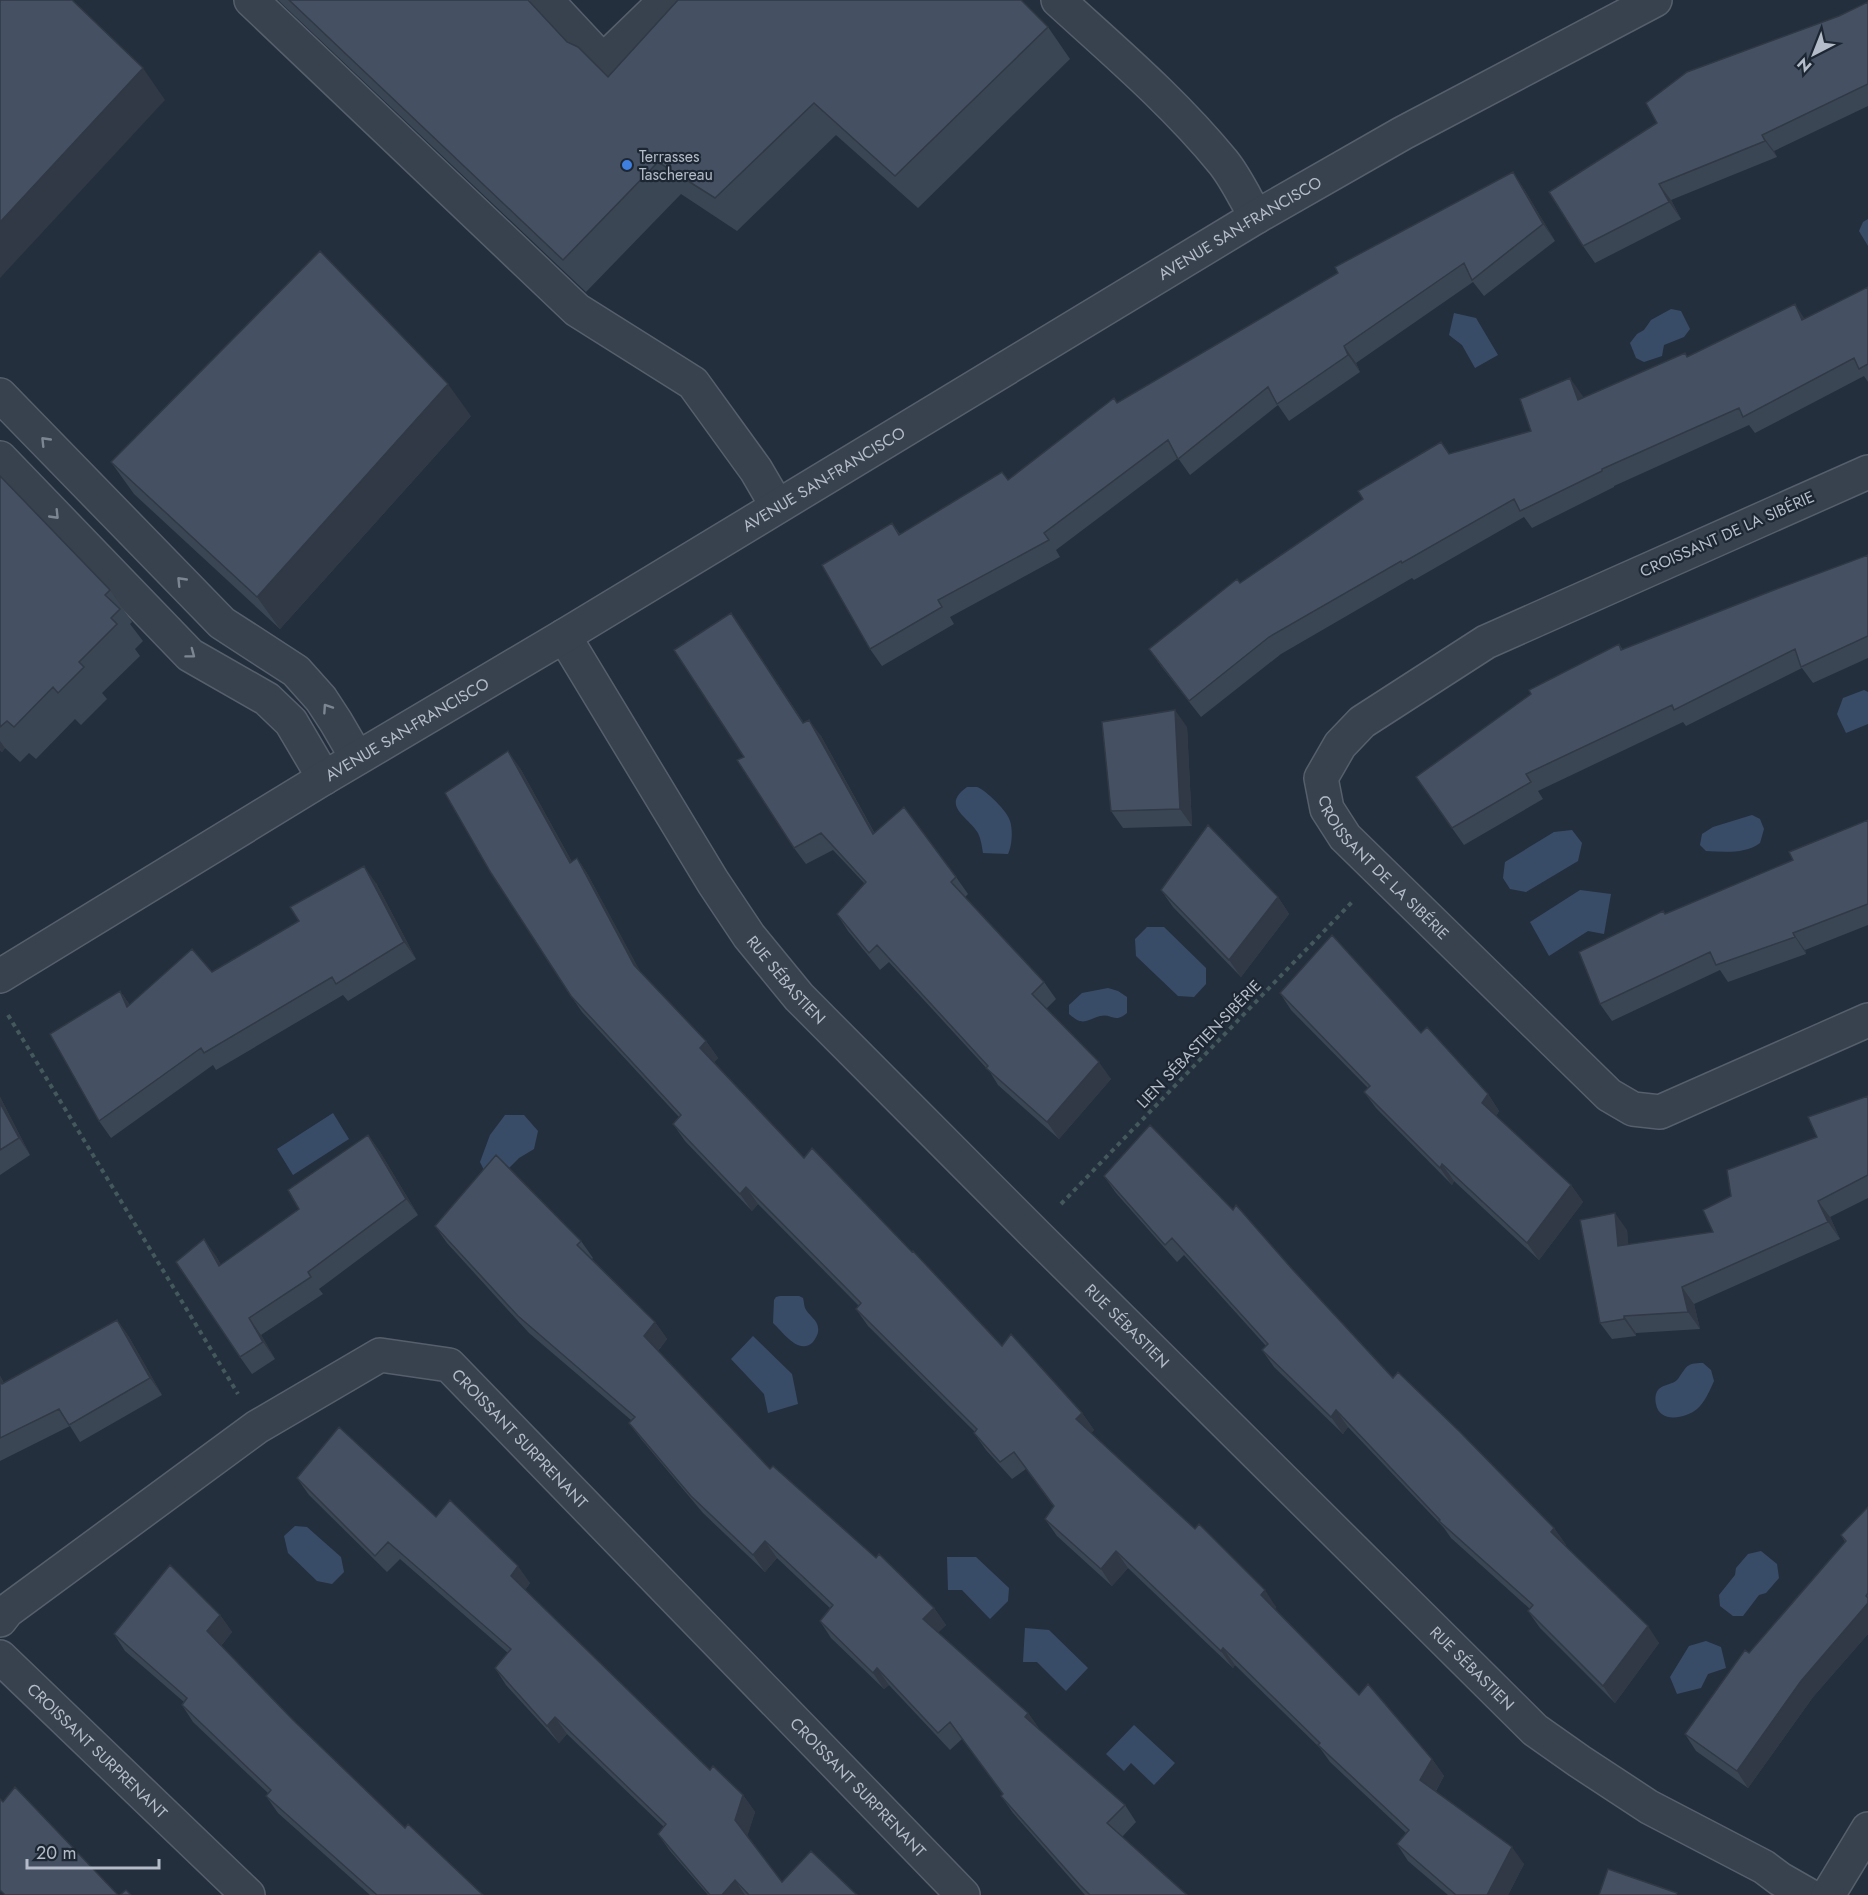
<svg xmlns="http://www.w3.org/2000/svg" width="1868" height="1895" font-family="Jost,sans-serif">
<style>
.water{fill:#394c67}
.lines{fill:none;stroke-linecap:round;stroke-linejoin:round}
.minor-casing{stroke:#565f6c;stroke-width:36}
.path{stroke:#44595c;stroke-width:4;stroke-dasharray:4.5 4.5;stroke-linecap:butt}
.minor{stroke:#38414e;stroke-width:33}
.wall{fill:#3b4654}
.shaded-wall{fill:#303945}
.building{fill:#455162;stroke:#303945;stroke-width:1.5}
.oneway{stroke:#7c8592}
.shop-dot{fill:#3f7fe0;stroke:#1d2633;stroke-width:2}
.labels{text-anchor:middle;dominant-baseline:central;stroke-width:4.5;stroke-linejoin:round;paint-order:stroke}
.poi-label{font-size:16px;fill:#b4bcc9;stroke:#1d2633;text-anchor:start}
.street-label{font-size:16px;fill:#b4bcc9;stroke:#1d2633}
</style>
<rect width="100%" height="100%" fill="#242f3e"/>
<!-- water -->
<path class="water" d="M1868,219V246L1859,231L1863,222Z
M1671,309L1681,311L1690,329L1684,337L1664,345L1662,356L1644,362L1636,358L1630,343L1637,334L1644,330L1651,320Z
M1454,313L1476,318L1498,355L1475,368L1462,345L1449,335Z
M1864,690L1868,692V724L1846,733L1837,714L1843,698Z
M967,787C970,787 975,787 977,787C986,790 1008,812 1010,821C1013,830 1012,846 1008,854L983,853C982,847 981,839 978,833C969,817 940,806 967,787Z
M1752,815L1760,819L1764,829L1760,843C1745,854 1725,852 1706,851L1700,845L1702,834L1713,827Z
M1572,830L1582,843L1578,861L1526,892L1510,889L1503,878L1505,862L1554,832Z
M1580,890L1611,894L1604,934L1588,931L1549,956L1530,922Z
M1147,927H1164L1206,968V984L1194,997L1178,996L1136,956L1135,939Z
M1108,988L1118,991L1127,997V1013C1114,1024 1112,1013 1100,1016C1084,1021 1083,1026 1069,1014V1005L1082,993Z
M333,1113L349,1139L293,1175L277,1149Z
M505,1115H524L538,1131L534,1149L519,1158L499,1178L486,1174L480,1162L490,1135Z
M780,1296H799L803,1298C804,1302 804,1305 805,1308C808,1315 818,1320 818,1328C819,1333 816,1338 813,1342C799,1356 783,1332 773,1323L774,1300L776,1297Z
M753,1336L792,1374L798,1404L768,1413L764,1394L731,1359Z
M1703,1363L1711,1370L1714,1381C1710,1390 1705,1402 1697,1409C1685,1419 1659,1423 1656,1404C1655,1400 1655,1394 1658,1390C1663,1384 1673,1385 1678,1379C1687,1367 1685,1363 1703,1363Z
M295,1526L307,1527L341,1557L344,1572L332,1584L317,1581L288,1553L284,1536Z
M1761,1551L1777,1564L1779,1578L1766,1593L1759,1595L1743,1616H1733L1720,1606L1719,1595L1735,1575L1736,1568L1748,1554Z
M947,1557H976L1009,1588L1008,1601L990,1619L962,1590H948Z
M1025,1628L1049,1630L1088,1668L1066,1691L1037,1662H1023Z
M1706,1641L1721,1647L1726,1668L1708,1674L1701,1688L1677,1694L1670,1677L1689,1646Z
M1134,1725L1175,1763L1154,1785L1131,1763L1124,1771L1106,1754Z"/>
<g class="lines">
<!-- minor casing -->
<g class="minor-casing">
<g id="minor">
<path d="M251,0L577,310L693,383L756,470L777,506"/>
<path d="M546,0L603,61L666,0"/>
<path d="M1058,0C1115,52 1174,102 1223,162C1236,178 1245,198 1256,217"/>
<path d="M0,395L222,623L296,671L321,699L336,722L357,758"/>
<path d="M0,458L190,655L267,699L291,722L324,778"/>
<path id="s1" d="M1868,472L1486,642L1362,722L1340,745L1321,778L1327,809L1345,837L1609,1095L1633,1109L1660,1112L1868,1020"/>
<path id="s2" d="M564,636L713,882L749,936L799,997L1033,1232L1535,1730L1579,1761L1649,1807L1764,1867L1780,1879L1808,1895"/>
<path id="s3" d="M0,976L324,778L564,636L1256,217L1403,133L1655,0"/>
<path id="s4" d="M0,1620L7,1611L257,1427L380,1355L449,1365L963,1895"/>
<path id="s5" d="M0,1657L248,1895"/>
<path d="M1828,1895L1868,1829"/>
</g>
</g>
<!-- path -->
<path class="path" d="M8,1015L238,1394
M1061,1204L1353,901"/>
<!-- minor -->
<use href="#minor" class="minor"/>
</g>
<!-- wall -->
<path class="wall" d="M278,0H528L567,42L608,77L1048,27L1070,59L918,208L836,135L737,231L681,194L586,292Z
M1868,2V106L1774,151L1777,157L1671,200L1681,219L1595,263L1583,246L1839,16Z
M1524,189L1555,241L1484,296L1473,282L1356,363L1360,372L1289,421L1278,405L1190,475L1178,458L1056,550L1060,557L950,617L954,624L882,666L870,649L892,523L900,534L1008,480L1114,398L1117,403Z
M1868,287V382L1864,376L1755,433L1749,425L1614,486V487L1532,528L1524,517L1414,580L1412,578L1281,654L1201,717L1161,666L1149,649L1240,583L1449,454L1531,431L1582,395L1583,398L1688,356L1805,319Z
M471,416L280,629L134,494L111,462Z
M0,476L110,590L132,622L130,624L143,641L135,649L140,656L102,693L107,699L81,725L75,719L36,759L29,753L20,762L5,748L2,752L0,750Z
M1868,555V658L1813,683L1802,668L1686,726L1683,722L1538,791L1543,799L1464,845L1416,777L1531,694L1619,644L1623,650Z
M731,613L804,723L821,736L874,832L956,877L968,894L965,897L1044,982L1056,999L1046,1009L1111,1079L1059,1139L998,1085L990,1072L889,962L880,970L848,931L837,914L865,884L833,850L806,864L794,848L744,757Z
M1187,727L1192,826L1123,828L1111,811Z
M520,768L572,862L577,858L588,875L640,972L706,1041L718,1058L714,1062L804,1158L912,1252L1002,1346L1082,1413L1094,1430L1091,1433L1276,1607L1275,1609L1359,1695L1432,1759L1444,1776L1436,1791L1524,1864L1508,1895H1448L1408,1861L1397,1844L1406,1833L1330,1762L1320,1748L1235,1665L1233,1668L1128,1568L1112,1586L1057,1536L1045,1519L1054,1507L1026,1469L1012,1479L986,1450L974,1433L975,1432L868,1326L856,1309L859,1306L758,1204L752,1211L685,1141L673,1124L679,1117L582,1012L571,996Z
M1868,820V925L1805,950L1806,954L1728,982L1720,970L1612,1021L1600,1004L1665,914L1793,860Z
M376,883L416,959L348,1001L343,995L216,1070L213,1065L111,1138L99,1121L120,991L130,1005L212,972Z
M1161,890L1278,897L1289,914L1241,977L1173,907Z
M1280,993L1488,1094L1499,1111L1496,1116L1571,1185L1583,1202L1539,1260L1454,1181L1452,1185L1376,1108L1364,1092L1368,1088L1291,1010Z
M1868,1096V1198L1830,1217L1840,1239L1694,1304L1700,1329L1636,1333V1336L1612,1339L1600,1323L1627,1230L1628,1245L1713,1232L1731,1196L1817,1137Z
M0,1097L30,1155L0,1175Z
M368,1135L380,1152L418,1215L319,1289L323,1294L261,1335L275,1359L252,1374L240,1357L216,1256L221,1265L299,1209Z
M1104,1176L1293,1270L1393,1378L1554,1528L1566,1545L1565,1546L1659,1643L1615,1703L1540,1628L1528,1611L1530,1609L1451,1538L1444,1528L1348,1427L1343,1434L1274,1367L1262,1350L1266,1346L1184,1255L1177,1262L1116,1193Z
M435,1226L581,1241L593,1258L592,1259L655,1322L667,1339L658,1351L770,1469L934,1608L946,1625L938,1632L1028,1713L1040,1730L1125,1805L1136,1822L1122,1837L1187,1895H1085L1013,1813L1001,1796L1003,1794L962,1739L950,1750L889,1685L884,1689L831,1638L820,1621L831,1609L777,1558L765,1572L703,1513L641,1439L629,1423L631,1420L529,1333L447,1243Z
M117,1320L129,1337L162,1395L80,1442L70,1426L0,1461V1376L4,1383Z
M297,1478L436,1517L530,1583L525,1590L710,1770L743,1795L755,1812L747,1836L782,1882L857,1895H708L670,1851L658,1834L664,1827L567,1734L559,1743L506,1685L495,1668L508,1653L400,1559L387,1572L309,1495Z
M1868,1507V1634L1813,1697L1748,1788L1696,1751L1685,1734L1749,1653L1845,1542L1841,1535Z
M220,1615L232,1632L221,1646L293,1720L405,1828L483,1895H370L278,1813L266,1796L268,1793L193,1722L182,1705L184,1702L125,1651L114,1634Z"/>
<!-- shaded-wall -->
<path class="shaded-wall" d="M143,68L165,100L0,278V222Z
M1762,135L1774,151L1777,157L1765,141Z
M1513,172L1524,189L1555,241L1543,224Z
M1659,184L1671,200L1681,219L1669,202Z
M1795,304L1806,321L1802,320Z
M1344,346L1356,363L1360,372L1348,355Z
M1570,378L1582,395L1590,417L1578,400Z
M448,384L471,416L280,629L257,597Z
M731,613L743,630L815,740L803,723Z
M1175,710L1187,727L1192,826L1180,809Z
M809,720L821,736L884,851L873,834Z
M0,741L5,748L2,752L0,749Z
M508,751L520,768L582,880L570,863Z
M577,858L588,875L646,982L634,965Z
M364,866L376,883L416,959L404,942Z
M1278,897L1289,914L1241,977L1229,960Z
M1793,933L1805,950L1806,954L1795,937Z
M120,991L132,1008L127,1007Z
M706,1041L718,1058L712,1064L700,1048Z
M1099,1062L1111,1079L1059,1139L1047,1122Z
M1488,1094L1499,1111L1494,1119L1482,1103Z
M0,1097L30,1155L19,1138L0,1103Z
M368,1135L380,1152L418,1215L406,1199Z
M1442,1164L1454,1181L1452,1185L1440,1168Z
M1571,1185L1583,1202L1539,1260L1527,1243Z
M746,1187L758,1204L752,1211L740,1194Z
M1818,1201L1830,1217L1840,1239L1828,1222Z
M1615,1213L1627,1230L1630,1263L1618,1246Z
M204,1239L216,1256L231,1283L219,1266Z
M1682,1287L1694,1304L1700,1329L1688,1312Z
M1624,1316L1636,1333V1336L1624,1319Z
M249,1318L261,1335L275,1359L263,1342Z
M117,1320L129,1337L162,1395L150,1378Z
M655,1322L667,1339L656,1353L644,1336Z
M0,1376L13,1401L0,1381Z
M1336,1410L1348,1427L1343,1434L1331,1417Z
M1082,1413L1094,1430L1088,1436L1076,1419Z
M1554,1528L1566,1545L1562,1549L1551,1532Z
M765,1541L777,1558L765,1572L753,1555Z
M1116,1551L1128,1568L1112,1586L1101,1569Z
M518,1566L530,1583L523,1593L511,1576Z
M1265,1590L1276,1607L1273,1612L1261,1595Z
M1868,1603V1634L1813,1697L1748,1788L1737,1771L1801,1681Z
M934,1608L946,1625L935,1636L923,1619Z
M220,1615L232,1632L219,1648L207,1631Z
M1648,1626L1659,1643L1615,1703L1603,1686Z
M1223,1648L1235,1665L1233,1668L1221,1651Z
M877,1668L889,1685L884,1689L873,1673Z
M1028,1713L1040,1730L1025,1717Z
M555,1717L567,1734L559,1743L547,1726Z
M1432,1759L1444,1776L1432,1797L1420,1780Z
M743,1795L755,1812L747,1837L735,1820Z
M1512,1847L1524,1864L1508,1895H1487Z
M735,1880L745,1895H722Z"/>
<!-- building -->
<path class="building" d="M0,0H72L143,68L0,222Z
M289,0H528L567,42L578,47L608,77L678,0H1021L1048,27L895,176L814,103L715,198L658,162L563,260Z
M1868,2V84L1762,135L1765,141L1659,184L1669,202L1583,246L1549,192L1657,123L1646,103L1687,72L1839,16Z
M1513,172L1543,224L1472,280L1464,263L1344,346L1348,355L1277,404L1268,387L1178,459L1168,440L1044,533L1049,540L938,600L942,607L870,649L822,565L892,523L899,535L1002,472L1008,480L1114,398L1117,403L1338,273L1335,267Z
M320,251L448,384L257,597L111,462Z
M1868,287V364L1859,369L1854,358L1743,417L1739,408L1602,469V471L1520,511L1514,499L1402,563L1401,561L1269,637L1189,701L1149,649L1237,579L1240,583L1363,499L1358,491L1441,442L1449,454L1531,431L1520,399L1570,378L1578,400L1685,353L1687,357L1795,304L1802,320Z
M0,476L110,590L105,595L120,609L111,618L117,624L79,662L84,667L58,693L53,687L14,727L7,721L0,727Z
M1868,555V636L1801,667L1795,649L1674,710L1672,705L1526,774L1531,782L1452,828L1416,777L1531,694L1529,690L1619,644L1621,650L1774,590Z
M731,613L803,723L809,720L873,834L904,807L956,877L951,882L1044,982L1032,994L1099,1062L1047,1122L986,1068L988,1066L877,945L869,953L837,914L866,882L821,833L794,848L737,760L744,757L674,650Z
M1175,710L1180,809L1111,811L1102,722Z
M508,751L570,863L577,858L634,965L706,1041L700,1048L804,1158L812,1148L912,1252L913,1251L1002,1346L1011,1334L1082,1413L1076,1419L1195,1529L1199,1524L1265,1590L1261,1595L1359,1695L1368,1684L1432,1759L1420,1780L1512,1847L1487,1895H1456L1397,1844L1409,1830L1318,1745L1320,1743L1223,1648L1221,1651L1116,1551L1101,1569L1045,1519L1054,1506L1014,1452L1000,1462L974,1433L977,1429L856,1309L861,1303L746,1187L740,1194L673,1124L681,1115L571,996L491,873L445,793Z
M1868,820V904L1793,933L1795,937L1716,965L1710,952L1600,1004L1579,952L1663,911L1665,914L1793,860L1789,852Z
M1208,825L1278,897L1229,960L1161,890Z
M364,866L404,942L336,984L332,977L204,1053L201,1048L99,1121L50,1034L120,991L127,1007L192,949L212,972L299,921L290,907Z
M1332,935L1421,1033L1427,1027L1488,1094L1482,1103L1571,1185L1527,1243L1442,1164L1440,1168L1364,1092L1370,1086L1280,993Z
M1868,1096V1175L1818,1201L1828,1222L1682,1287L1688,1312L1624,1316V1319L1600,1323L1580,1220L1615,1213L1618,1246L1713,1232L1703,1210L1731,1196L1727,1170L1817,1137L1808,1117Z
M0,1103L19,1138L0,1150Z
M1150,1125L1233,1210L1236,1205L1293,1270L1393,1378L1398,1372L1460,1432L1554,1528L1551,1532L1648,1626L1603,1686L1528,1611L1533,1605L1439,1521L1440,1520L1336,1410L1331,1417L1262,1350L1268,1344L1172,1238L1165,1245L1104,1176Z
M368,1135L406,1199L308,1272L311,1277L249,1318L263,1342L240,1357L176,1262L204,1239L219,1266L299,1209L288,1190Z
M496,1155L581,1241L577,1245L655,1322L644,1336L770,1469L773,1466L876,1558L879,1554L934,1608L923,1619L1028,1713L1025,1717L1125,1805L1107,1823L1187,1895H1090L1080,1885L1001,1796L1003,1794L950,1722L938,1733L877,1668L873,1673L820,1621L833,1605L765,1541L753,1555L691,1496L629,1423L635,1417L518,1316L435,1226Z
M117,1320L150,1378L69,1425L59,1409L0,1438V1381L2,1384Z
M339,1427L436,1517L450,1500L518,1566L511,1576L710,1770L713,1766L743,1795L735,1820L782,1882L811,1851L857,1895H749L735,1880L722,1895H710L658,1834L666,1824L555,1717L547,1726L495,1668L511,1649L388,1542L375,1556L297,1478Z
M1868,1507V1593L1866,1596L1868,1598V1603L1801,1681L1737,1771L1685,1734L1745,1650L1749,1653L1846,1541L1841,1535Z
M170,1565L220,1615L207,1631L293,1720L405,1828L408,1824L483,1895H377L266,1796L271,1790L182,1705L187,1698L114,1634Z
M15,1787L118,1895H5L0,1890V1799L3,1802Z
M1608,1869L1677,1893L1676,1895H1599Z
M126,1890L131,1895H120Z"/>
<!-- one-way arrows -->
<defs><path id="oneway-chevron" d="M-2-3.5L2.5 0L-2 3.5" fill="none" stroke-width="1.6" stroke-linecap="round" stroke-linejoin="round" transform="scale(1.5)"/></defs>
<g class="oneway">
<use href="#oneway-chevron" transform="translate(45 441) rotate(-134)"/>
<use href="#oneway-chevron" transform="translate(55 515) rotate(46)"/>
<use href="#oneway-chevron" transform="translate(181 581) rotate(-134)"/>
<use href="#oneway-chevron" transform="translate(191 654) rotate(37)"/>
<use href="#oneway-chevron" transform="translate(327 708) rotate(-124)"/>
</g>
<!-- markers -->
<circle class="shop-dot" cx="627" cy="165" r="6"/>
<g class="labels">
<!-- poi labels -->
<g class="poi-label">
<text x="639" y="156">Terrasses<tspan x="639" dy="18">Taschereau</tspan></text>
</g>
<!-- street labels -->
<g class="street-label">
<text stroke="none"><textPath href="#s3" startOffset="1448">AVENUE SAN-FRANCISCO</textPath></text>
<text stroke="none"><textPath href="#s3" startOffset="962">AVENUE SAN-FRANCISCO</textPath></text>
<text transform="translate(1727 534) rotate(-24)">CROISSANT DE LA SIBÉRIE</text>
<text stroke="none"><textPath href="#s3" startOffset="476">AVENUE SAN-FRANCISCO</textPath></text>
<text stroke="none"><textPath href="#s1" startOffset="748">CROISSANT DE LA SIBÉRIE</textPath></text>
<text stroke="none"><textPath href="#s2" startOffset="410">RUE SÉBASTIEN</textPath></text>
<text transform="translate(1199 1044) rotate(-46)">LIEN SÉBASTIEN-SIBÉRIE</text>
<text stroke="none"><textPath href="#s2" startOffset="896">RUE SÉBASTIEN</textPath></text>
<text stroke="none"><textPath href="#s4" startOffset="636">CROISSANT SURPRENANT</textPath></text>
<text stroke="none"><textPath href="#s2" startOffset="1382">RUE SÉBASTIEN</textPath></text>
<text stroke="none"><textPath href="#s5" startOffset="135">CROISSANT SURPRENANT</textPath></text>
<text stroke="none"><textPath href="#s4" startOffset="1122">CROISSANT SURPRENANT</textPath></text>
</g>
</g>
<!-- north arrow -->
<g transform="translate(1814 54) rotate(222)" stroke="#1d2633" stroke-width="4.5" paint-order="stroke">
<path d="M0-4.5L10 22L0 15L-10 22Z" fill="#b4bcc9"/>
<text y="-9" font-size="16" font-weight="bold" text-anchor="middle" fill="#b4bcc9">N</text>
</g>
<!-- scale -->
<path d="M27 1859v9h132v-9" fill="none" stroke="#b4bcc9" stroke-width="3"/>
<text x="36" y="1859" font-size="18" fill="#b4bcc9" stroke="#1d2633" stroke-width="4.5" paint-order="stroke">20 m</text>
</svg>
